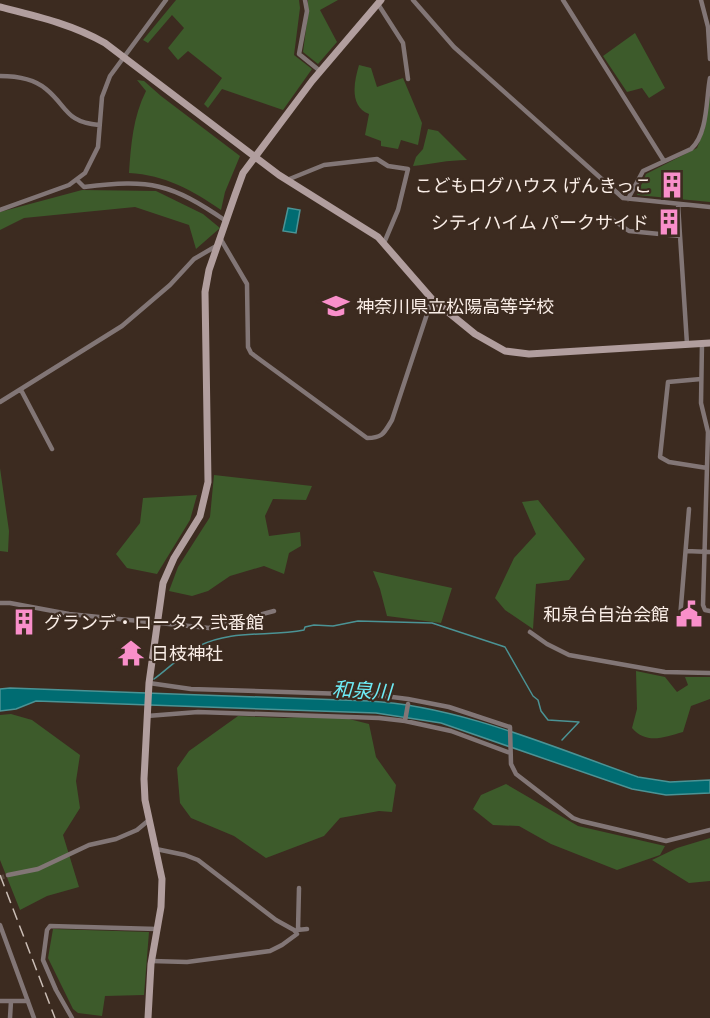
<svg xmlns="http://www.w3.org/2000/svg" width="710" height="1018" font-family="Ubuntu,'Noto Sans JP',sans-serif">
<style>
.green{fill:#3d5b2b}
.water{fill:#006c72;stroke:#4b9395;stroke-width:1.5}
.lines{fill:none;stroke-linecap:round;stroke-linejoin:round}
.stream{stroke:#4b9395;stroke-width:1.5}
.street-tunnel{stroke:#58483e;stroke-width:4.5;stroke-dasharray:4.5 2;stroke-linecap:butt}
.street{stroke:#827676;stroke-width:4.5}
.secondary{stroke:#b19e9e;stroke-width:7}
.rail{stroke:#cbbeb6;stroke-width:1.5;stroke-dasharray:12 6;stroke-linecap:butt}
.labels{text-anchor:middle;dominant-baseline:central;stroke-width:4.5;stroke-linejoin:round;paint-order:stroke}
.poi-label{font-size:18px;fill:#faeee7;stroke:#3c2b20;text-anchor:end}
.water-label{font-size:20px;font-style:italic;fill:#6eecf6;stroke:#3c2b20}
</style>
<rect width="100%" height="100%" fill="#3c2b20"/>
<!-- green -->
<path class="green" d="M176,0H299L300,8L294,55L312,69L283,110L222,89L208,108L204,104L222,78L188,51L178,60L168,48L184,28L172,15L148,43L143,40Z
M308,0H338L320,10L337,42L318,64L303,52L308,14Z
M635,33L665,88L649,98L642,88L627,92L603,56Z
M359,65L371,68L377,87L403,78L422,123L418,145L401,140L398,149L381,146V141L365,135L369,114C349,106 354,82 359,65Z
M137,80L144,81L161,96L240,156L225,192L221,210C192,190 165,175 129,173C131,144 133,117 146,91Z
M710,93V202L637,195L646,174L697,148L705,128Z
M428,129L438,131L467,160C448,160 432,164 413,166L416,157L423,149Z
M82,190L156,191L203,214L220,228L196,249L189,225L135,207L24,218L0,230V212Z
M0,468L9,531L8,552L0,551Z
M214,475L312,486L306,500L273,499L265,516L269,536L300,532L301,546L289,553L284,574L264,566L230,576L208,591L192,596L169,591L178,567L210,517Z
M197,495L190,520L157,574L127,568L116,554L140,523L143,498Z
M538,500L585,559L569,580L536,584L533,629L505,610L495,598L514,558L536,534L522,502Z
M373,571L452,588L441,623L387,616L380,589Z
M636,671L665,677L677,692L688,685L685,677H710V699L691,706L683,732C664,737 647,745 632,728L637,709Z
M11,714L32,720L80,755L76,781L80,808L63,835L79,887L47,896L20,910L0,860V715Z
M333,715L369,724L376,757L396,785L392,812L379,811L340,818L324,836L266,858L234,836L191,818L180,803L177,768L189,751L238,716L285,718Z
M506,784L578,826L665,846L660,855L617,870L551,844L519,826L493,825L473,809L481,795Z
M710,838V881L689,883L652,860L677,848Z
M53,929L149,932L144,995L105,996L102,1016L78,1013L73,1009L48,958Z"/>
<!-- water -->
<path class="water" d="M288,208L300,210L296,233L283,231Z
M10,688L369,701C460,706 552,747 638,777L670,782L710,780V793L666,795L632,789L441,723L376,713L36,701L16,709L0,711V689Z"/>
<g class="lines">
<!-- stream -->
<path class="stream" d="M154,679C169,668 182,654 199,646C232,629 270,637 304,630L305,627L314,625L333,626L358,621L432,623L505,647L533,696L538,700L541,711L548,720L579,722L562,740"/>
<!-- street-tunnel -->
<path class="street-tunnel" d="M0,878L8,875"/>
<!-- street -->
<path class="street" d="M305,0L307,11L299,54L320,71
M413,0L454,47L623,198L710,207
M563,0L664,161
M701,0L708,27L710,59
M378,4L403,43L408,79
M0,76C16,76 33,78 46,89C68,107 65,122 99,125
M77,180L84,187C151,179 170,183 226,221
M287,180L324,165L377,159L388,166L408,169L398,210L384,243
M628,199L643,171L691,149C708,134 706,99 710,78
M678,204L687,344
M0,210L69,185L85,173L98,147L102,97L110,76L166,0
M610,218L629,231L680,236
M220,238L247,284L248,347L251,353L367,438C383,438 384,433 392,420L432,299
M702,343L701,403L708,432L703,605L705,610L710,611
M701,379L668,382L660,457L669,462L707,468
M21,390L52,449
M0,402L122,326L170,285L194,259L218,245
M686,551L710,552
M0,603H10L69,614L209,628L274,611
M680,618L689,509
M530,632L547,644L569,655L665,672L710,673
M149,683L191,689L376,695L408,699L449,707L510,727L511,764L516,774L573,818L581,821L666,841L710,830
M147,716L198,712L379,718L405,721L451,731L510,753
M405,721L408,704
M8,875L38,869L89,845L116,839L137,830L149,820
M0,925L34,1018
M297,930L307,929
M298,930L299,888
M152,961L187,962L270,951L282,945L297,934L294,930L276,920L198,860L185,855L156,849
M0,1001H28
M10,1018L11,1001
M72,1018L56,990L43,960L47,930L50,926L157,929"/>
<!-- secondary -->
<path class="secondary" d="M0,7C36,16 72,24 105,43L279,175L378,237L432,299L475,334L505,351L529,354L710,343
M148,1018L151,964L161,907L162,879L145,800L144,779L149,683L163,583L174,558L200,516L208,482L205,292L209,270L235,195L243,173L312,81L381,0"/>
<!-- rail -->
<path class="rail" d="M0,875L55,1018"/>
</g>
<!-- icons -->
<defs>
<g id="building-bare" transform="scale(2.07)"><path d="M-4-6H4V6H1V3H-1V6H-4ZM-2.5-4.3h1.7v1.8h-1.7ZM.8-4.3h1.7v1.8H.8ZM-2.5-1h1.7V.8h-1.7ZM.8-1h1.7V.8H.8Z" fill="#f98fca" stroke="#3c2b20" stroke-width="2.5" paint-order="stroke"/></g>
<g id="school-bare" transform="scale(2.07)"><path d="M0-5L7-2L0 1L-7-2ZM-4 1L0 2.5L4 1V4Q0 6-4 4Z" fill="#f98fca" stroke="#3c2b20" stroke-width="2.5" paint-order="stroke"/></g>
<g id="civic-bare" transform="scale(2.07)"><path d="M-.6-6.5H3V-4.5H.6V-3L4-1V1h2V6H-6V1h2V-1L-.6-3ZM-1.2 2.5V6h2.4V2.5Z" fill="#f98fca" stroke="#3c2b20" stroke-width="2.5" paint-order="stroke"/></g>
<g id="temple-bare" transform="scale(2.07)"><path d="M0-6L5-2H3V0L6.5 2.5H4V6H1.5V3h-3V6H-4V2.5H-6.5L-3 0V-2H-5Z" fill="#f98fca" stroke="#3c2b20" stroke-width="2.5" paint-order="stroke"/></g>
</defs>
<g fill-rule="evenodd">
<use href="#building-bare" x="672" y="185"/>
<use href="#building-bare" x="669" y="222"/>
<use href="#school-bare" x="336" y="306"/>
<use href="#civic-bare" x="689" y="614"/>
<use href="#building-bare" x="24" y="622"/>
<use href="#temple-bare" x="131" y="653"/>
</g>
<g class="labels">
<!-- poi labels -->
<g class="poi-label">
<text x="652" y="185">こどもログハウス げんきっこ</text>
<text x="649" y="222">シティハイム パークサイド</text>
<text x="356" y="306" text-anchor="start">神奈川県立松陽高等学校</text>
<text x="669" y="614">和泉台自治会館</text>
<text x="44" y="622" text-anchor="start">グランデ・ロータス 弐番館</text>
<text x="151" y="653" text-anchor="start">日枝神社</text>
</g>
<!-- water labels -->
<g class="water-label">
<text transform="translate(362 690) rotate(3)">和泉川</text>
</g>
</g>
</svg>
